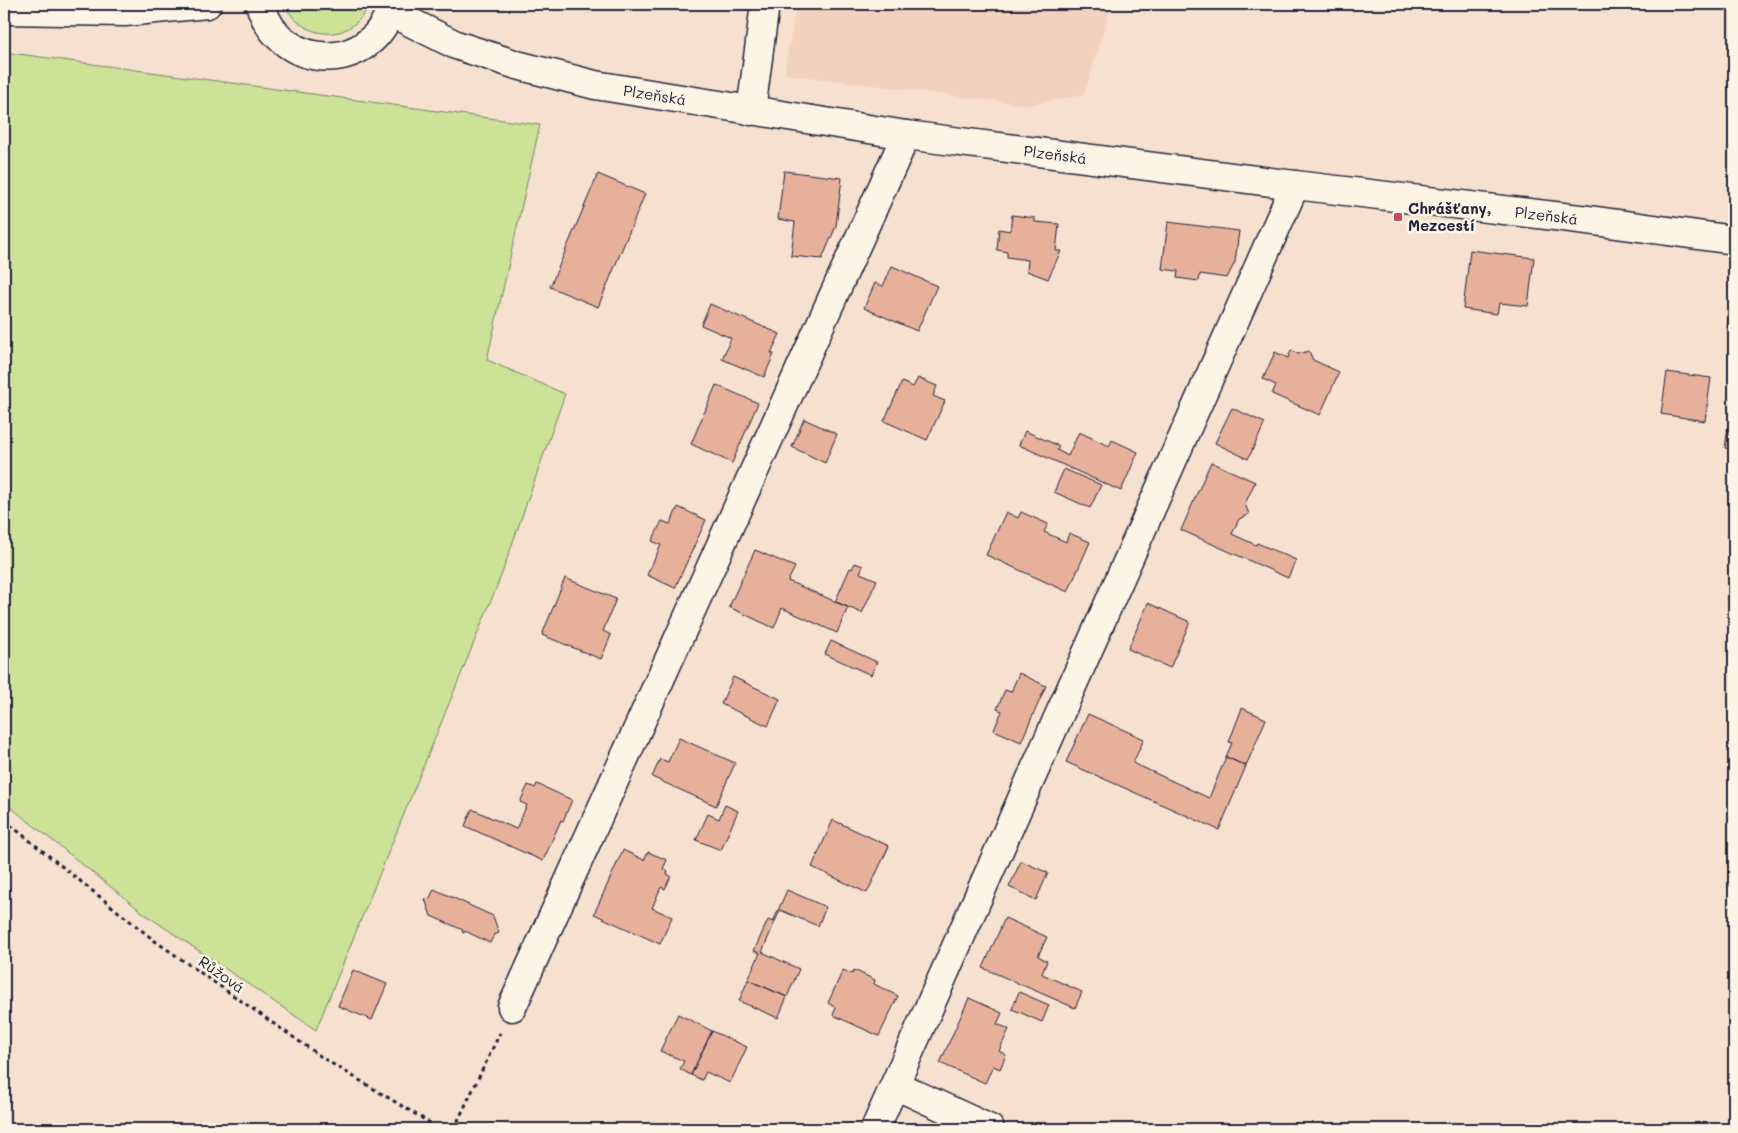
<svg xmlns="http://www.w3.org/2000/svg" width="1738" height="1133" font-family="Mali,sans-serif">
<style>
.built{fill:#f2d2bf}
.green{fill:#cbe297;stroke:#768269}
.building{fill:#e7b09b;stroke:#22223b}
.lines{fill:none;stroke-linecap:round;stroke-linejoin:round}
.street-casing{stroke:#22223b;stroke-width:31}
.secondary-casing{stroke:#22223b;stroke-width:31}
.path{stroke:#22223b;stroke-width:3;stroke-dasharray:4 4;stroke-linecap:butt}
.street{stroke:#fcf5e5;stroke-width:28}
.secondary{stroke:#fcf5e5;stroke-width:28}
.poi-dot{fill:#d1495b;stroke:#fcf5e5;stroke-width:2}
.labels{text-anchor:middle;dominant-baseline:central;stroke-width:5;stroke-linejoin:round;paint-order:stroke}
.street-label{font-size:15px;fill:#22223b;stroke:#fcf5e5}
.poi-label{font-size:15px;font-weight:bold;fill:#22223b;stroke:#fcf5e5;text-anchor:start}
</style>
<rect width="100%" height="100%" fill="#f6e0cf"/>
<filter id="ink" filterUnits="userSpaceOnUse"><feTurbulence type="fractalNoise" baseFrequency=".02" numOctaves="2"/><feDisplacementMap in="SourceGraphic" scale="10" xChannelSelector="R" yChannelSelector="G"/><feConvolveMatrix kernelMatrix="1 2 1 2 8 2 1 2 1" color-interpolation-filters="sRGB"/></filter>
<g filter="url(#ink)">
<!-- built -->
<path class="built" d="M796,4H1112L1084,95L1027,105L784,74Z"/>
<!-- green -->
<path class="green" d="M285,4H370C365,12 361,20 353,25C330,43 295,30 285,4Z
M4,52L540,125L487,360L565,394L501,576L316,1030L146,915L4,802Z"/>
<!-- building -->
<path class="building" d="M784,171L842,178L836,226L822,259L791,256L795,222L778,219Z
M598,174L645,194L598,307L550,287Z
M1012,215L1035,218V222L1059,224L1056,251H1061L1048,279L1027,271L1028,260L1007,257V252L997,250L999,229L1010,231Z
M1168,222L1239,231L1235,262L1227,278L1200,274L1199,281L1177,278L1178,271L1162,269Z
M1470,250L1534,258L1528,306L1499,303L1497,314L1463,309Z
M892,266L937,286L917,331L864,308L875,283L883,286Z
M1731,299H1734V329L1727,328Z
M710,304L780,334L771,353L774,354L764,377L722,359L731,338L701,325Z
M1291,350L1298,354L1309,351L1313,360L1339,372L1320,415L1272,394L1276,385L1263,379L1275,352L1288,358Z
M1667,372L1711,378L1705,421L1661,414Z
M918,378L937,386L933,396L945,401L927,440L884,421L902,382L913,387Z
M716,385L758,403L732,463L691,444Z
M1232,408L1265,423L1248,459L1215,443Z
M804,419L837,434L825,463L792,447Z
M1728,427L1734,428V450L1725,448Z
M1025,431L1059,446L1057,450L1068,456L1079,432L1109,446L1112,440L1138,452L1121,491L1019,445Z
M1211,462L1255,482L1245,504L1249,514L1239,519L1232,534L1256,545L1257,543L1296,560L1288,578L1181,530Z
M1064,469L1101,485L1090,508L1054,492Z
M678,507L706,520L675,588L647,575L661,545L652,541L662,521L670,524Z
M1006,512L1018,518L1021,512L1048,524L1044,532L1066,542L1069,533L1090,542L1068,592L986,555Z
M755,550L795,567L788,581L848,607L837,633L782,608L774,628L729,607Z
M855,563L863,566L860,573L877,580L862,613L835,602L850,568L852,569Z
M565,578L616,599L603,631L611,635L601,659L542,635Z
M1148,603L1190,622L1170,668L1128,649Z
M831,641L877,662L871,675L825,654Z
M1019,673L1046,686L1021,742L994,730L1002,711L997,709L1005,690L1011,692Z
M733,677L780,699L768,726L721,704Z
M1242,708L1266,719L1246,766L1226,757L1232,743L1229,742Z
M1088,714L1144,739L1133,763L1209,798L1226,757L1246,766L1219,830L1066,762Z
M679,738L735,763L716,806L652,777L660,759L668,762Z
M537,784L572,800L563,821L561,820L543,861L465,826L472,809L516,829L527,805L520,802L528,785L535,788Z
M725,805L738,811L721,850L696,840L708,814L719,819Z
M833,820L889,846L867,893L812,867Z
M623,850L644,860L648,852L667,860L663,869L668,871L667,874L671,876L665,889L661,887L652,908L672,917L660,944L594,914Z
M1021,861L1048,873L1036,900L1009,887Z
M434,889L493,916L499,933L494,935L490,943L465,931L464,933L462,932L463,930L431,916L425,899L430,898Z
M787,890L826,907L818,926L780,910L762,952L799,969L787,997L748,980L760,953L754,951L768,920L773,922Z
M1005,918L1047,937L1038,956L1047,961L1042,974L1082,992L1075,1008L983,968Z
M353,970L387,984L372,1020L338,1006Z
M843,970L852,974L854,970L875,980L874,984L898,996L879,1036L833,1015L836,1008L828,1003Z
M748,980L787,997L778,1018L739,1001Z
M1019,992L1049,1005L1042,1022L1012,1009Z
M969,998L1002,1013L997,1024L1009,1029L999,1051L1006,1055L1000,1069L993,1066L985,1083L940,1063Z
M678,1014L712,1031L691,1075L680,1069L684,1061L660,1051Z
M712,1031L747,1047L730,1083L706,1072L702,1080L691,1075Z
M913,1123L927,1129H910Z"/>
<g class="lines">
<!-- street casing -->
<g class="street-casing">
<path id="street" d="M751,111L765,4
M512,1007L906,135
M895,1085L990,1129
M875,1129L1295,185"/>
</g>
<!-- secondary casing -->
<g class="secondary-casing">
<g id="secondary">
<path d="M260,4C280,74 375,74 392,4"/>
<path d="M4,10L125,12L207,4"/>
<path id="s1" d="M390,12L456,45L517,65L595,85L906,135L1295,185L1588,220L1734,240"/>
</g>
</g>
<!-- path -->
<path class="path" d="M4,820L155,941L326,1060L440,1129
M454,1129L500,1033"/>
<!-- street -->
<use href="#street" class="street"/>
<!-- secondary -->
<use href="#secondary" class="secondary"/>
</g>
</g>
<!-- markers -->
<rect class="poi-dot" x="1393" y="212" width="10" height="10" rx="2.5"/>
<g class="labels">
<!-- street labels -->
<g class="street-label">
<text stroke="none"><textPath href="#s1" startOffset="279">Plzeňská</textPath></text>
<text stroke="none"><textPath href="#s1" startOffset="684">Plzeňská</textPath></text>
<text stroke="none"><textPath href="#s1" startOffset="1179">Plzeňská</textPath></text>
<text transform="translate(222 974) rotate(35)">Růžová</text>
</g>
<!-- poi labels -->
<g class="poi-label">
<text x="1408" y="208">Chrášťany,<tspan x="1408" dy="17">Mezcestí</tspan></text>
</g>
</g>
<!-- margin -->
<rect width="1738" height="1133" fill="none" stroke="#fcf5e5" stroke-width="20"/>
<rect x="10" y="10" width="1718" height="1113" fill="none" stroke="#22223b" stroke-width="2" filter="url(#ink)"/>
</svg>
